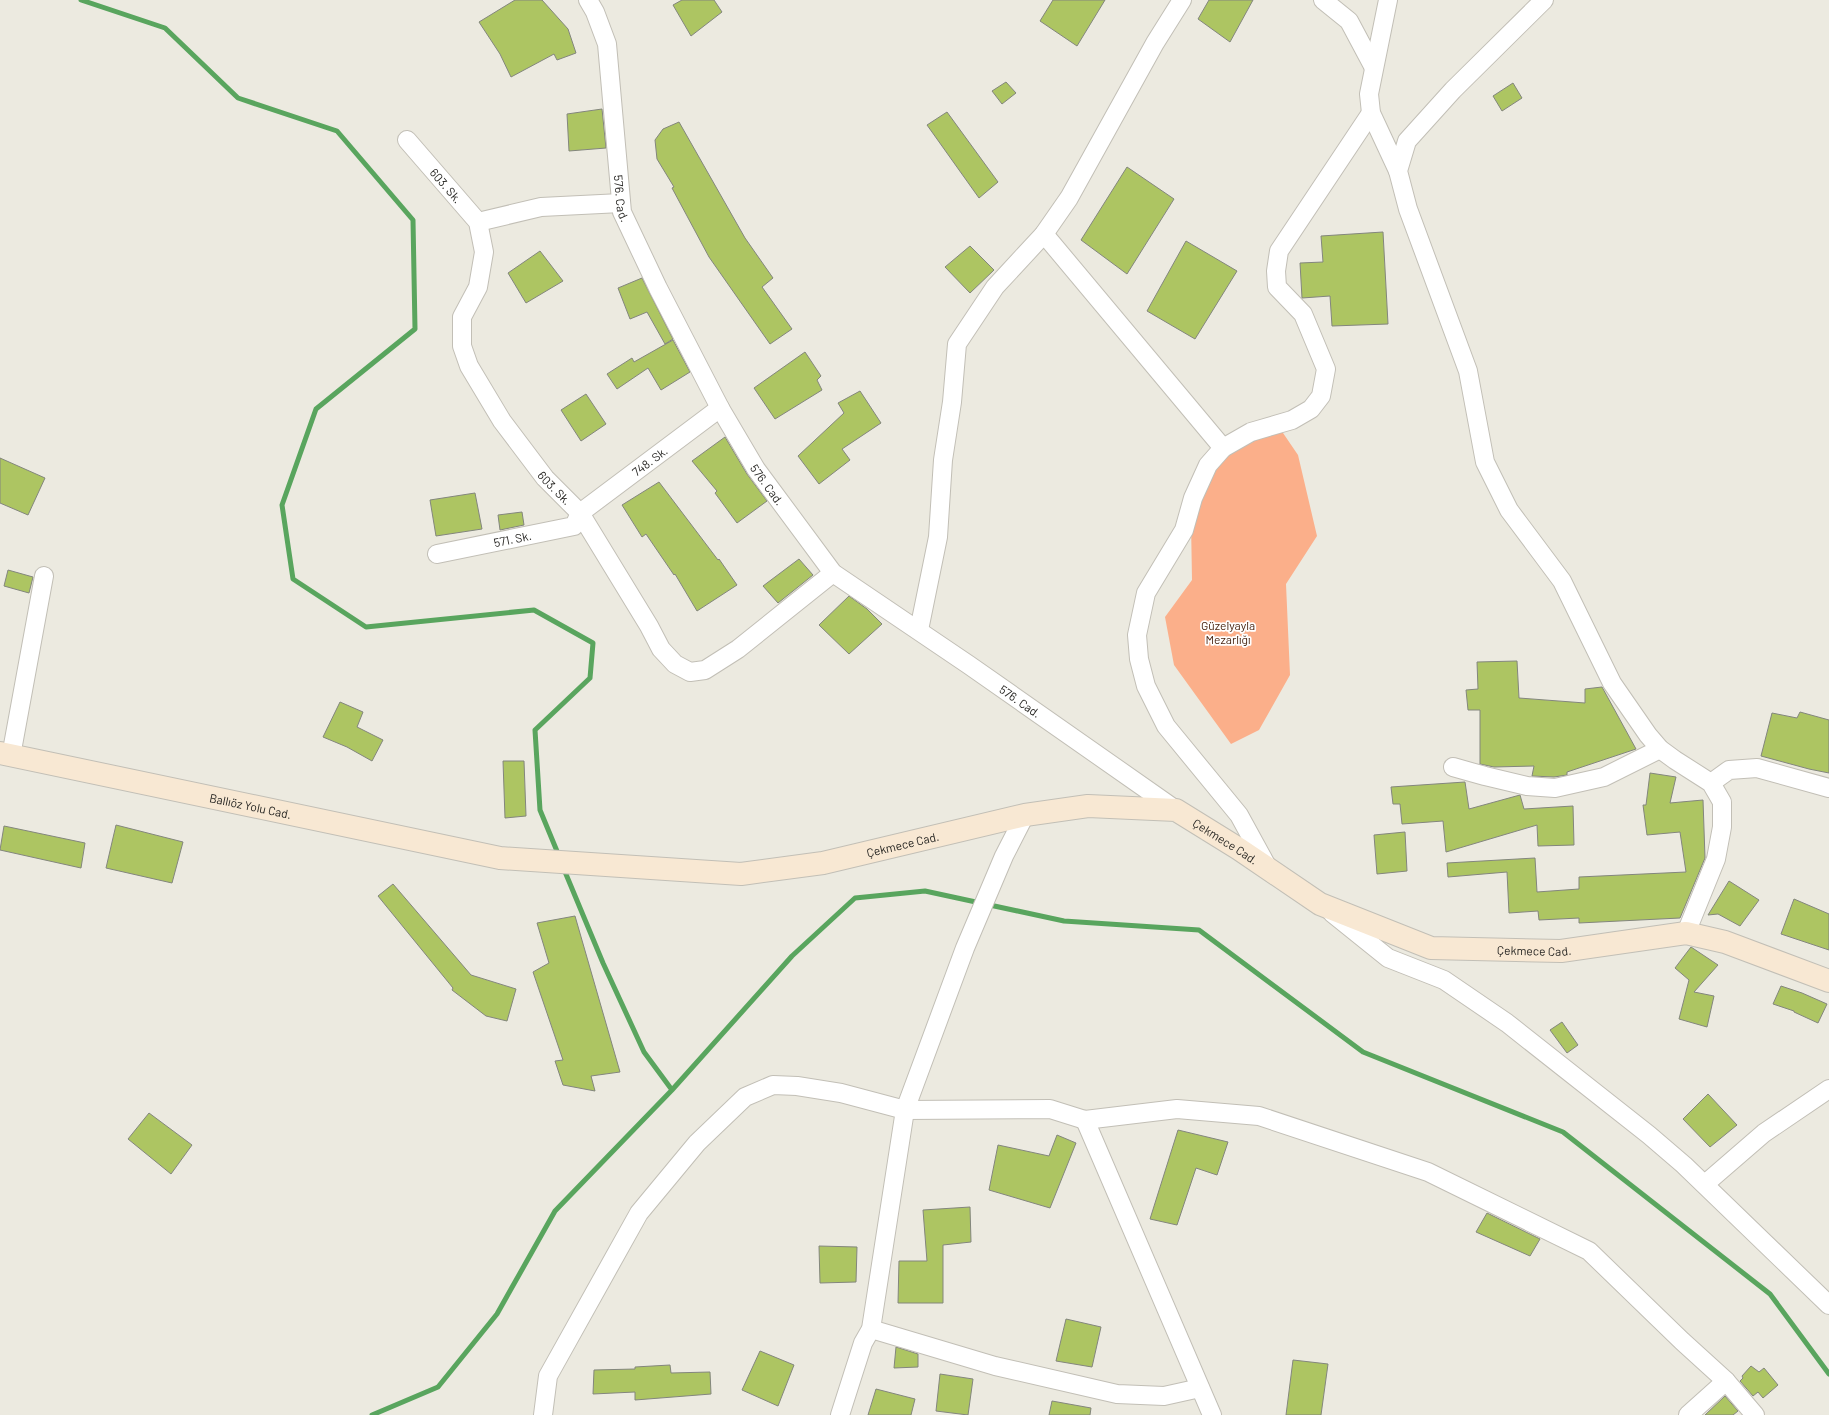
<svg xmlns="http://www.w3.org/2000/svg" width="1829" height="1415" font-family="Barlow,sans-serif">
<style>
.green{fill:#fbaf8a}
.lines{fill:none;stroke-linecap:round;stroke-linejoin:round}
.stream{stroke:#59a55e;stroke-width:5}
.building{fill:#adc562;stroke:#83867d}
.street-casing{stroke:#c2bfb6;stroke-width:20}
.secondary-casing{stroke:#c2bfb6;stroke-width:24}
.street{stroke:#fff;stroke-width:18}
.secondary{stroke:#f8e8d3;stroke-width:22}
.labels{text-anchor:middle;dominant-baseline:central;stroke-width:3.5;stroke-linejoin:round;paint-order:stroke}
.street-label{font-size:12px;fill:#262522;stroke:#fff}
.park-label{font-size:12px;fill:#482411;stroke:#fff}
</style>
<rect width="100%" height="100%" fill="#eceae0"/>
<!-- green -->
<path class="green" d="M1251,432L1283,433L1298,455L1317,536L1286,584L1290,675L1259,730L1231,744L1174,665L1165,617L1192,580L1191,522L1218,451Z"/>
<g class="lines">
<!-- stream -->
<path class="stream" d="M81,0L165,28L238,98L337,131L413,220L415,329L316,409L282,505L293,579L366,627L534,610L593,643L590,678L535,730L540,810L559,856
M563,867L603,963L644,1052L672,1090
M372,1415L438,1387L497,1314L555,1211L672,1090L792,956L855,898L925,891L1064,921L1199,930L1363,1052L1563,1132L1770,1294L1829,1374"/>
</g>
<!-- building -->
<path class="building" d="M515,0H542L568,29L576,53L557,60L554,54L511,77L500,54L479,22Z
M682,0H714L722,12L691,36L673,5Z
M1053,0H1105L1077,46L1040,21Z
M1209,0H1253L1230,42L1198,19Z
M1006,82L1016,93L1002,104L992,91Z
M1513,83L1522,98L1502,111L1493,96Z
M602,109L606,148L569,151L567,114Z
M947,112L998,182L979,198L927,125Z
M679,122L745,238L773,278L762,287L792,329L770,344L709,257L672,188L674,187L657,159L655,140L663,129Z
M1127,167L1174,199L1127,274L1081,240Z
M1383,232L1388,324L1332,326L1330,296L1302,298L1300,263L1323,262L1321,236Z
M1186,241L1237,271L1195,339L1147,311Z
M970,246L994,270L970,293L945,267Z
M540,251L563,281L526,303L508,273Z
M642,278L673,339L665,344L647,312L630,319L618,288Z
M673,340L690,372L661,390L648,368L617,389L607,374L632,358L634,362Z
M805,352L821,376L817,380L822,390L775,419L754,388Z
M860,391L881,423L842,449L850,460L819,484L798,456L844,413L838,403Z
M586,394L606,424L581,441L561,410Z
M725,437L747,474L767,501L737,523L715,493L717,491L692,461Z
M0,458L45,478L28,515L0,503Z
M659,482L718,560L719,559L737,585L697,611L675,574L674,575L646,534L642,537L622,505Z
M475,493L482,529L436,536L430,500Z
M522,512L524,525L500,530L498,515Z
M799,559L813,575L778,603L763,586Z
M8,570L33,577L29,593L4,586Z
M849,596L867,609L882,624L849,654L819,625Z
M1517,661L1519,698L1585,703V689L1602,687L1636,749L1567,772V775L1554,777L1532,776L1534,766L1494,767L1480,764V710H1468L1466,690L1478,689L1477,662Z
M340,702L363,712L357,727L383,740L372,761L347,747L323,737Z
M1800,712L1829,720V773L1809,769L1761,756L1772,713L1797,718Z
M503,761H524L526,816L505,818Z
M1650,773L1676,777L1670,803L1703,800L1705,858L1680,918L1579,923V918L1539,920L1538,911L1509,913L1507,872L1448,877L1447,863L1535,858L1537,892L1579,889V877L1686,872L1680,832L1647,835L1643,805H1646Z
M1465,782L1469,809L1520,795L1524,809L1573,806L1574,845L1538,846L1537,825L1446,852L1443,821L1402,824L1400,804H1393L1391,787Z
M116,825L183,842L172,883L106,868Z
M4,826L85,843L81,868L0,850Z
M1405,832L1407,871L1377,874L1374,835Z
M1729,881L1759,900L1740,926L1718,914L1708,915Z
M393,884L471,975L516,989L507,1021L486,1016L452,990L453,988L378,896Z
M1794,899L1829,914V950L1781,934Z
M575,916L620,1072L591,1076L595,1091L563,1085L555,1061L563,1060L533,972L549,963L537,923Z
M1691,947L1718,965L1694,992L1714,996L1707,1027L1679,1019L1689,980L1675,968Z
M1781,986L1802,993L1827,1004L1818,1023L1794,1012V1011L1773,1004Z
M1562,1022L1578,1045L1567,1053L1550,1030Z
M1708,1094L1737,1125L1710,1147L1683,1119Z
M149,1113L192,1145L171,1174L128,1139Z
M1178,1130L1228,1142L1217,1175L1196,1168L1177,1225L1150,1219Z
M1057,1135L1076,1143L1050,1208L989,1190L998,1145L1049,1156Z
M970,1207L971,1242L943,1245V1303H898L899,1261H927L923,1210Z
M1487,1213L1540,1239L1530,1256L1476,1232Z
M819,1246L857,1247L856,1282L820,1283Z
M1066,1319L1101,1327L1092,1367L1056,1361Z
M896,1347L918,1354V1367L894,1368Z
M760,1351L794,1365L778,1406L742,1390Z
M1293,1360L1328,1364L1321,1415H1286Z
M670,1365L671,1373L710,1372L711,1394L635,1400V1392L593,1394L594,1370L635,1369V1367Z
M1751,1366L1759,1372L1764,1368L1778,1385L1763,1398L1758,1392L1753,1396L1740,1381L1743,1378L1742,1376Z
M940,1374L973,1379L968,1415L936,1411Z
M876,1389L915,1399L911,1415H868Z
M1725,1396L1738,1411L1733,1415H1705Z
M1052,1401L1091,1408L1090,1415H1049Z"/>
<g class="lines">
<!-- street casing -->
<g class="street-casing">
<g id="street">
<path id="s1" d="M588,0L595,12L607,44L622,212L658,288L720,408L756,469L833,573L969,665L1176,810"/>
<path d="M1323,0L1349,21L1373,66"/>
<path d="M1388,0L1369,94L1371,113L1398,171"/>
<path d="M1544,0L1453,90L1407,141L1398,171L1408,209L1468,371L1485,462L1509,510L1562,581L1612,683L1648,735L1660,749L1675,760L1711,783L1722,802V827L1716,859L1686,933"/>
<path id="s2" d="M407,140L478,222L484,252L478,287L462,317V346L469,366L502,421L545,478L580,513L649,626L661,649L675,664L690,672L705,670L738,649L833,573"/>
<path d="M478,222L541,207L621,203"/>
<path d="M1044,234L1223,448"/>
<path id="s3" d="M437,554L574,526L580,513L720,408"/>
<path d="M919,630L938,537L943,460L952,402L957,344L995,287L1044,234L1069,198L1155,43L1182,0"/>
<path d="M11,756L44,576"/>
<path d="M1453,767L1485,776L1527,786L1555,788L1604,777L1660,749"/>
<path d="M1711,783L1729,770L1757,768L1829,788"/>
<path d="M1268,868L1239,815L1166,726L1146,686L1139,659L1137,635L1146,593L1184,530L1193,498L1208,465L1223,448L1251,432L1292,420L1311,409L1321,396L1326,369L1303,314L1277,287L1276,271L1279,251L1371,113"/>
<path d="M1332,913L1388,958L1444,980L1507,1023L1649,1135L1684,1165L1829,1305"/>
<path d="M1085,1120L1212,1415"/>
<path d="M1705,1184L1764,1133L1829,1089"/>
<path d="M871,1329L995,1366L1117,1394L1164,1396L1200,1388"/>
<path d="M543,1415L548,1376L639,1213L697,1143L745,1097L773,1085L797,1086L841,1093L905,1110L1050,1109L1085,1120L1177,1109L1259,1116L1428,1172L1589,1251L1682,1341L1726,1381L1755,1415"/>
<path d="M840,1415L863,1343L871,1329L905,1110L965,948L1004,856L1025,815"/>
<path d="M1688,1415L1726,1381"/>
</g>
</g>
<!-- secondary casing -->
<g class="secondary-casing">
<g id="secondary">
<path id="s4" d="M0,753L500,858L741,874L823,863L1025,815L1088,806L1176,810L1239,849L1320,904L1431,948L1561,951L1686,933L1725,942L1829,981"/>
</g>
</g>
<!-- street -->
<use href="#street" class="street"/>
<!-- secondary -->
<use href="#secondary" class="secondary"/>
</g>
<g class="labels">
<!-- street labels -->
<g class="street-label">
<text stroke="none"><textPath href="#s2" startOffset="60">603. Sk.</textPath></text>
<text stroke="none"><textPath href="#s1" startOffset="203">576. Cad.</textPath></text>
<text stroke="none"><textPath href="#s3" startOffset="241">748. Sk.</textPath></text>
<text stroke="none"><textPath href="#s1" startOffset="526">576. Cad.</textPath></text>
<text stroke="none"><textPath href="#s2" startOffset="408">603. Sk.</textPath></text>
<text stroke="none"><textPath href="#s3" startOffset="77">571. Sk.</textPath></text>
<text stroke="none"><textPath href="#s1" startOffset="863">576. Cad.</textPath></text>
<text stroke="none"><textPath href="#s4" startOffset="256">Ballıöz Yolu Cad.</textPath></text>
<text stroke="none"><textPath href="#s4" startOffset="1253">Çekmece Cad.</textPath></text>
<text stroke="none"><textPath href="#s4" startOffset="917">Çekmece Cad.</textPath></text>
<text stroke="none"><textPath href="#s4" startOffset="1589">Çekmece Cad.</textPath></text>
</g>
<!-- park labels -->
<g class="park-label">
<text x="1228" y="625">Güzelyayla<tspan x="1228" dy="14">Mezarlığı</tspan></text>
</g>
</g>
</svg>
